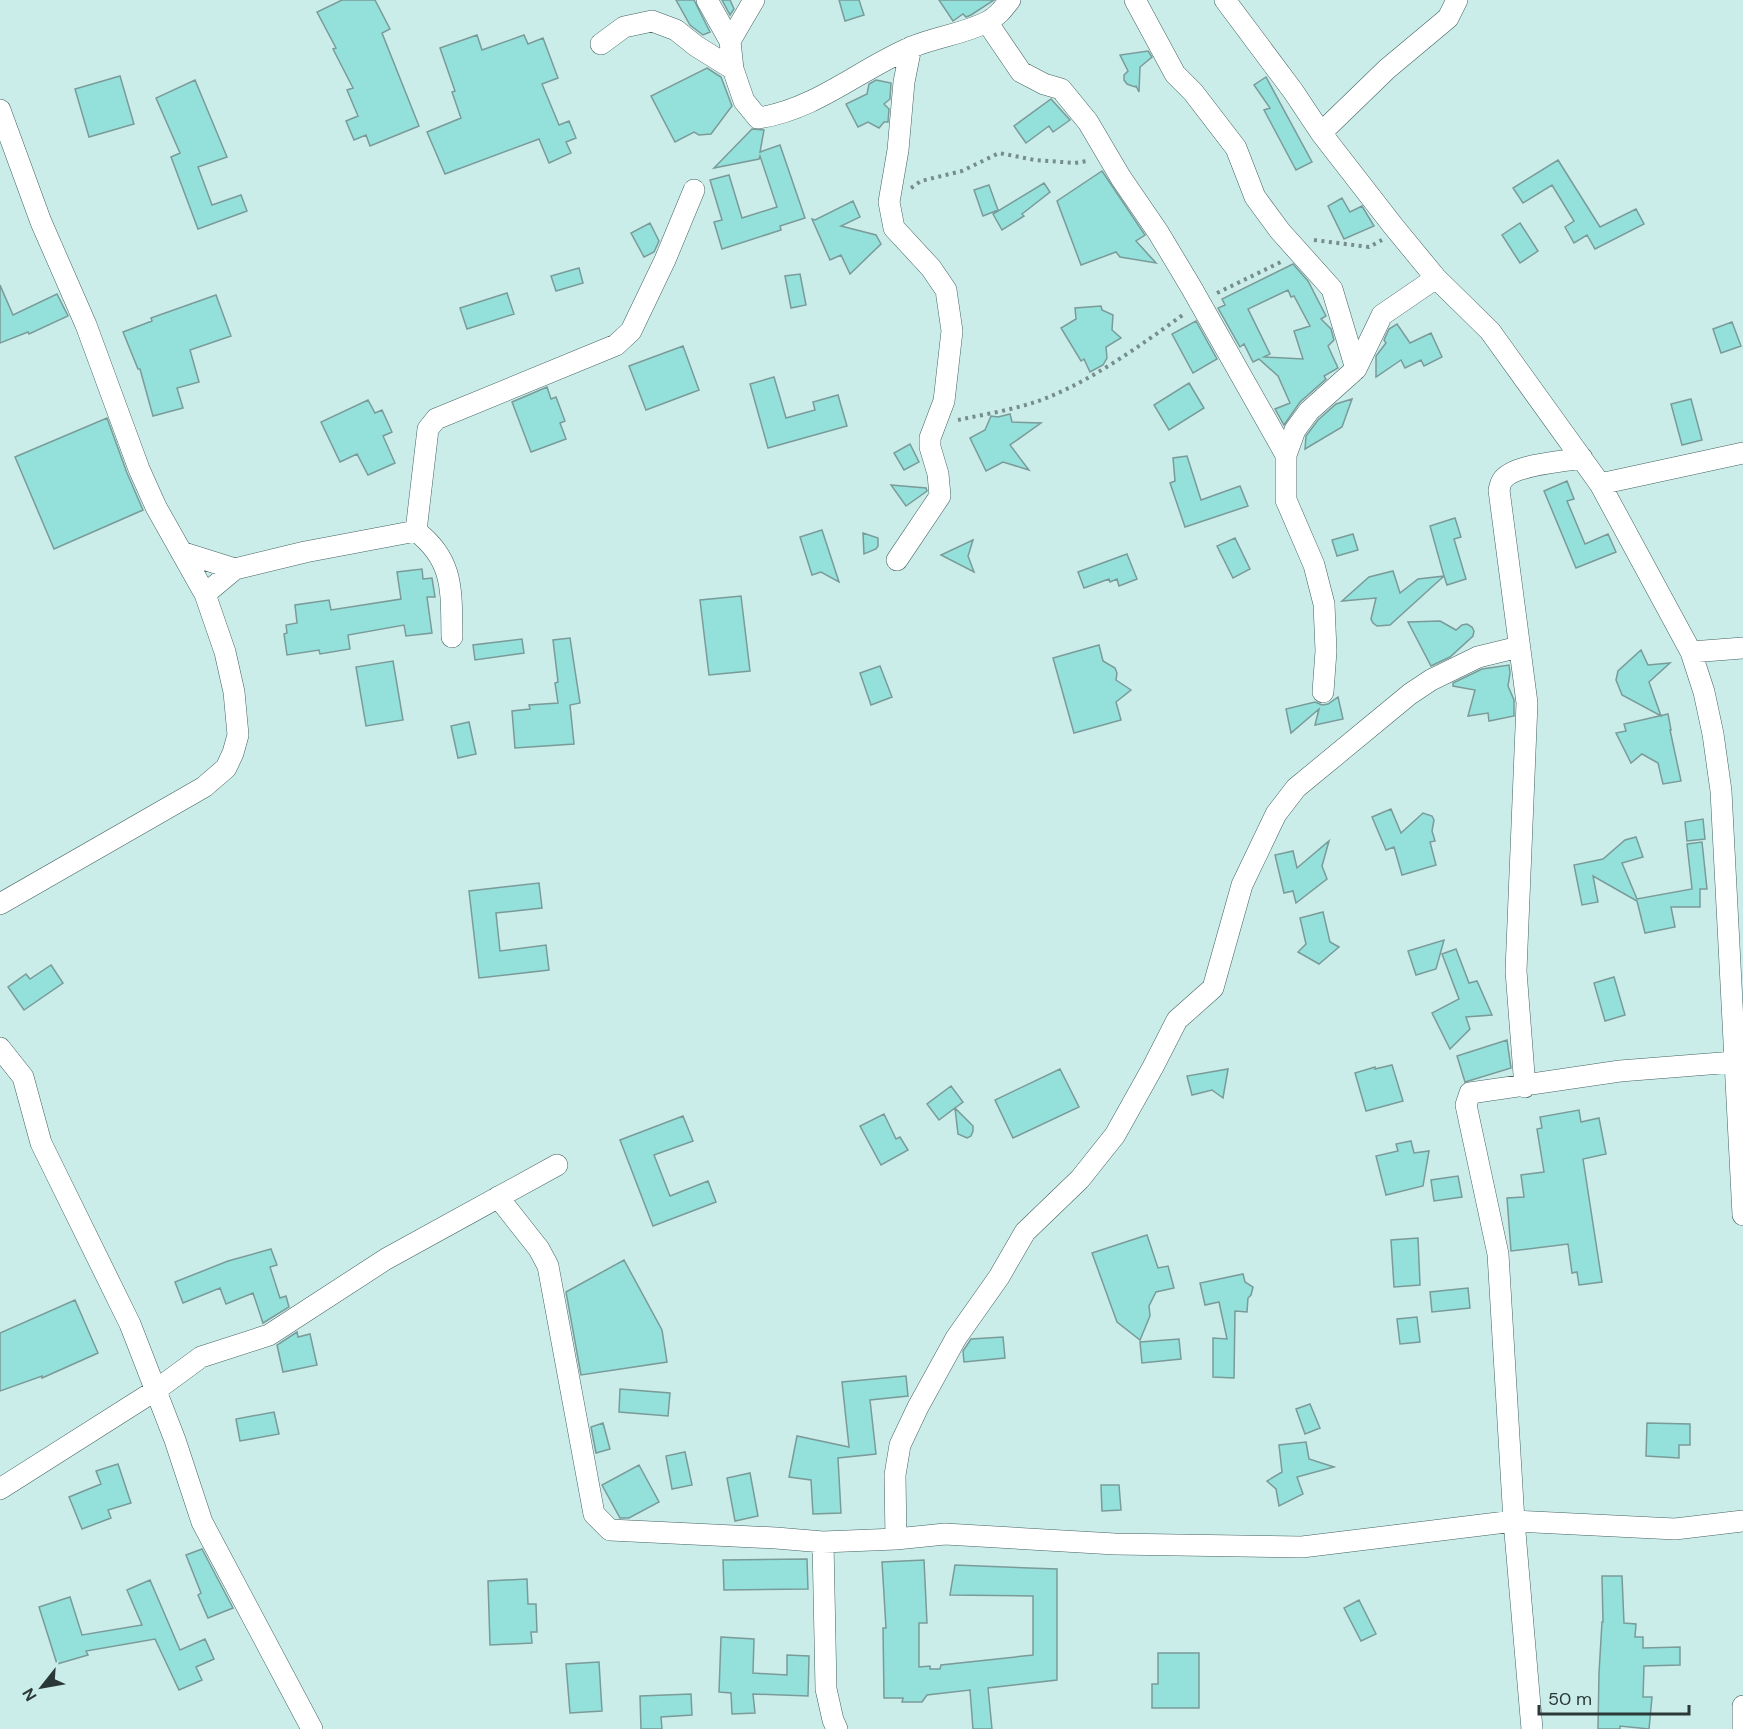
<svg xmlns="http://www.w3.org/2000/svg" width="1743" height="1729" font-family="'DM Sans',sans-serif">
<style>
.building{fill:#94e0db;stroke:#7a9b99;stroke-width:1.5;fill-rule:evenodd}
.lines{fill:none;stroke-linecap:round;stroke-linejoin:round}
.minor-casing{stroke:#436260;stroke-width:22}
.path{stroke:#758d8b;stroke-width:4;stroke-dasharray:3 4.5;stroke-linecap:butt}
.minor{stroke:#fff;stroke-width:21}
</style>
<rect width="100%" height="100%" fill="#caedea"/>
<!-- building -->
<path class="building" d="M342,0H375L390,29L382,33L419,126L370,146L366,135L354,140L346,121L358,116L347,90L353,88L333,49L336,48L317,12Z
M676,0H694L710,32L703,35L690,25Z
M722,0H730L734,9L730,15Z
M839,0H859L864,15L845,21Z
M939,0H994L971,15L966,17L963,14L953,21Z
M477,35L482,50L524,35L528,44L543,38L558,78L542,84L559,125L569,121L576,138L566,142L571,153L549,163L539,139L445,174L427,132L461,118L452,92L455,91L440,48Z
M1148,51L1152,57L1140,67L1139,92L1136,86L1135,87L1127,84L1124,80V75L1128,71L1120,55Z
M707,68L721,77L732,106L711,134L699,135L694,132L675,142L651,96Z
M120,76L134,124L89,137L75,89Z
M1266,77L1312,162L1296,170L1264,110L1270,108L1254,85Z
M195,80L227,157L198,167L212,205L241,195L247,211L198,229L171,157L180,153L156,98Z
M876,80L891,83L890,99L884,104L889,109L888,122H884L879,128L868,122L858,127L846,104L867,94L869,84Z
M1051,99L1070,120L1053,132L1049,126L1026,143L1014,126Z
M752,129L764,130L760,152L780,145L805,218L780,226L781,230L722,249L714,222L722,220L710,180L729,175L742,218L777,207L760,156L759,159L714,168Z
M1558,160L1600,227L1636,209L1644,224L1595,249L1587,235L1574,243L1565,227L1574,221L1552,185L1523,203L1513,188Z
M1102,171L1145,235L1136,241L1156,263L1120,257L1116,252L1081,265L1057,201Z
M1044,183L1050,192L1022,214L1024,216L1002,230L993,214Z
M989,185L998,210L983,216L974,190Z
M1342,198L1350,212L1362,206L1374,226L1344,239L1328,206Z
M853,201L860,217L841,226L876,235L881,244L850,274L841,255L830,260L812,219L815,220Z
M650,223L659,241L654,252L644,257L631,233Z
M1520,223L1538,251L1520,263L1502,235Z
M1293,264L1308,281L1326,316L1321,319L1331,329L1334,340L1328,346L1338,368L1324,376L1326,379L1300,402L1284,425L1275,409L1290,403L1278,376L1259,359L1253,362L1244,344L1240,347L1218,308L1225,305L1222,299ZM1288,290L1291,297L1294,296L1310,326L1294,331L1303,359L1264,357L1270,354L1248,309Z
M579,268L583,283L556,291L551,276Z
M800,274L806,305L791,308L785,276Z
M0,285L13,315L57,294L68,316L29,334L28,332L0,343Z
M507,293L514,314L467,329L460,308Z
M216,295L231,336L190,350L199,382L177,388L183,408L153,416L140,369H138L123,332L152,321L151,318Z
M1101,306L1102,310L1113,315L1112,330L1121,338L1106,347L1107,358L1103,365L1090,372L1084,359L1081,361L1061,328L1076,319L1075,308Z
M1196,321L1217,359L1193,373L1172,334Z
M1732,322L1741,346L1721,353L1713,329Z
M1397,324L1410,343L1431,333L1442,357L1424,366L1421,360L1405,368L1401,360L1376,377V356L1386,343L1384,340L1389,329Z
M683,346L699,390L646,410L629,366Z
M774,377L786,418L815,410L813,402L838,395L847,426L768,448L750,384Z
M1189,383L1204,408L1169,430L1154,405Z
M547,387L551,399L556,397L565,421L560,423L566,439L531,452L512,402Z
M1352,399L1342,427L1305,449L1306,436L1318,420L1336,404Z
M1691,399L1702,440L1682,445L1671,404Z
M368,400L375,413L382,410L392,432L383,436L395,463L368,475L357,454L340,462L321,422Z
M1010,414L1012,422L1041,423L1010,445L1029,470L1003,462L986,471L970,438L985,430L991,416L998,417Z
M107,418L127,473L143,510L54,549L15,457Z
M910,444L919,462L904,470L894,453Z
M1187,456L1201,500L1240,486L1248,506L1185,527L1170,483L1175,481L1173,458Z
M1567,481L1574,499L1567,501L1585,544L1608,534L1616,552L1576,568L1544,491Z
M891,485L926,488L927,491L906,506Z
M1455,518L1461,537L1454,539L1466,579L1447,585L1444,576L1390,625L1377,626L1373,623L1371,619L1376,598L1342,601L1369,577L1393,571L1400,593L1418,579L1444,576L1430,526Z
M822,530L839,582L821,572L812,575L800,537Z
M863,533L878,538V546L876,549L864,554Z
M1353,534L1358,550L1337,556L1332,540Z
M1235,538L1250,569L1233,578L1217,546Z
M973,540L968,556L974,572L941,555Z
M1127,554L1137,579L1119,586L1117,579L1110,582L1109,579L1084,588L1078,572Z
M422,569L423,579L432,578L435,597H427L432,633L406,636L404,625L348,635L350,649L320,654L319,650L287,655L284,634L287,633L286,625L297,623L295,605L329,600L331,610L401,599L397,572Z
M741,596L750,671L709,675L700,600Z
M1440,621L1456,630L1462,625L1467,624L1472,627L1474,631L1473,636L1450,657L1431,666L1408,622Z
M570,638L580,703L570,705L574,744L515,748L512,711L530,709L529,705L558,703L555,683L558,682L553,640Z
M522,639L524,653L475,660L473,645Z
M1099,645L1103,661L1115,668L1117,673L1116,680L1131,690L1116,702L1121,720L1074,733L1053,658Z
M1641,650L1648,665L1670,663L1649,682L1661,716L1622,695L1616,680L1618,671Z
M393,661L403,720L366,726L356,667Z
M1509,665L1510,673L1508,686L1514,700V716L1489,721L1488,713L1468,716L1475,690L1453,686V683L1482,669Z
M880,666L892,697L871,705L860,673Z
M1338,697L1343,719L1315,725L1319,709L1291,733L1286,709L1315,702L1322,705L1328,704Z
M1668,714L1671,730H1670L1681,781L1663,784L1658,763L1642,754L1631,763L1616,733L1626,731L1624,724Z
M469,722L476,754L458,758L451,726Z
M1391,809L1401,833L1423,813L1432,816L1434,820L1432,831L1435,841L1430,842L1436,865L1402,875L1394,847L1386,850L1372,817Z
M1703,819L1705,839L1687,841L1685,822Z
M1636,837L1643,857L1622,863L1637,899L1692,889L1687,844L1702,842L1707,889H1700V907H1671L1675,927L1645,933L1637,901L1593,876L1598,902L1582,905L1574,865L1603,859L1625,840Z
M1329,841L1322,866L1327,879L1296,903L1293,891L1284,893L1275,855L1293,851L1297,868Z
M539,883L542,908L496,913L500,951L546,945L549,970L479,978L469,891Z
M1323,912L1330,942L1339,947L1319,964L1298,952L1306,944L1300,918Z
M1444,940L1436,969L1416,975L1408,951Z
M1456,949L1469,983L1477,981L1492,1015L1466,1017L1470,1029L1450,1049L1432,1013L1459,999L1442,954Z
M51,965L63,983L24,1010L8,987L26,974L30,979Z
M1614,977L1625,1015L1605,1021L1594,983Z
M1507,1040L1511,1068L1465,1082L1457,1056Z
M1392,1065L1403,1101L1366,1111L1355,1073L1375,1067V1069Z
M1060,1069L1079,1107L1013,1138L995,1100Z
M1228,1069L1223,1098L1212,1090L1192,1095L1187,1076Z
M951,1086L963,1102L955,1108L973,1126V1131L971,1136L967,1138L958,1134L955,1108L939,1120L927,1104Z
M1579,1110L1581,1122L1599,1118L1606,1154L1583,1159L1602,1282L1579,1285L1577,1272L1572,1273L1568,1244L1511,1251L1507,1198L1524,1197L1521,1175L1544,1172L1537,1129L1542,1128L1540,1117Z
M884,1114L896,1139L900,1137L908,1150L881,1165L860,1126Z
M683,1116L693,1141L654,1155L670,1196L708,1181L716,1202L653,1226L620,1140Z
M1411,1141L1414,1153L1429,1151L1423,1186L1386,1195L1376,1156L1398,1151L1396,1144Z
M1458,1176L1462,1197L1434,1201L1431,1180Z
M1147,1235L1158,1268L1168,1266L1174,1288L1156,1292L1149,1306L1150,1316L1140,1340L1117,1322L1092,1253Z
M1418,1238L1420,1285L1394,1287L1391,1240Z
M271,1249L277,1265L270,1267L280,1298L286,1296L289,1307L263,1323L253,1293L226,1304L220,1288L183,1303L175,1282L228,1261Z
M624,1260L662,1330L667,1362L581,1375L566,1292Z
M1243,1274L1245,1282L1253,1287L1251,1295L1248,1298L1247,1312L1235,1311L1234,1378L1213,1377V1338L1227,1339L1219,1302L1205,1305L1200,1283Z
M1468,1288L1470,1308L1432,1312L1430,1292Z
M75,1300L98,1353L42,1378V1376L0,1391V1333Z
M1417,1317L1420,1342L1400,1344L1397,1319Z
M297,1332L298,1337L310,1334L317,1365L283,1372L277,1345Z
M1003,1337L1005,1358L964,1362L963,1351L971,1339Z
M1179,1339L1181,1359L1142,1363L1140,1342Z
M906,1376L908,1396L870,1400L876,1454L838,1458L841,1513L813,1514L811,1480L789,1477L797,1436L849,1447L842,1382Z
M620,1389L670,1393L668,1416L619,1412Z
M1310,1404L1320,1428L1305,1434L1296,1409Z
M274,1412L279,1434L240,1441L236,1419Z
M603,1423L610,1449L596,1453L591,1427Z
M1647,1423L1690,1424V1445H1679V1458L1646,1456Z
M1306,1442L1309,1459L1334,1467L1297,1477L1303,1494L1279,1506L1276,1489L1267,1481L1282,1472L1279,1445Z
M685,1452L692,1485L672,1489L666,1456Z
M118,1464L131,1503L108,1510L111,1518L82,1529L69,1497L101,1484L96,1471Z
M639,1465L659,1502L629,1518H620L602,1485Z
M750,1473L758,1516L735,1521L727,1478Z
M1101,1485H1119L1121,1510L1102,1511Z
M202,1549L233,1608L208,1618L198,1595L201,1593L186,1555Z
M807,1559L808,1589L724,1590L723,1560Z
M924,1560L927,1623H919V1667L930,1666V1669H940L941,1665L1033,1655V1596L950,1595L955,1565L1057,1569V1680L988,1688L992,1729H973L970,1690L927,1695L922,1702H902L903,1698H884L883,1628H886L882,1562Z
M1602,1576H1622L1624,1623L1636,1624L1635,1637H1643V1648L1680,1647V1665L1644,1666L1643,1697H1652L1649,1729L1620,1726V1729H1598L1599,1673L1602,1622H1603Z
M527,1579L528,1604H536L537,1632H531L532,1643L490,1645L488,1581Z
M150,1580L180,1650L205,1639L214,1659L196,1667L202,1680L179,1690L155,1639L86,1651L88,1655L57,1664L39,1607L70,1597L82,1635L142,1625L127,1590Z
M1359,1600L1376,1634L1361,1641L1344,1608Z
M721,1637L754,1639L753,1673L787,1675V1655L809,1656L808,1696L753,1694L755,1713L732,1714L731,1693L719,1692Z
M1158,1653H1199V1708H1152V1684H1158Z
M599,1662L602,1711L570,1713L566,1664Z
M691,1694L692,1715L661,1717L662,1729H641L640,1696Z"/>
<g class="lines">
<!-- minor casing -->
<g class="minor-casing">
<path id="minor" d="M707,0L730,41L733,69
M1135,0L1175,74L1193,92L1236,148L1255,197L1280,231L1332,289L1356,369
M1225,0L1293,91L1321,133L1394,227L1436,278L1490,331L1600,484L1691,652L1704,692L1713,734L1721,791L1743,1215
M987,22L1021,72L1044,84L1061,89L1088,122L1121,178L1158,232L1191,287L1286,455
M730,41L754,0
M601,44L624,27L652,21L676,30L696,46L733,69L744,101L758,118C815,110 860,69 912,47C936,37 963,34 987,22C997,17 1003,9 1010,0
M0,110L41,222L86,325L139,469L156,507L205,594L225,652L234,692L238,735L233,753L226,768L204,787L0,904
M1321,133L1387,69L1448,18L1457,0
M1600,484L1743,453
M416,531C455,561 451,592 452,637
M181,552L235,569
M897,560L940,496L938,474L930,447V438L944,401L952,331L946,290L931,268L894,228L889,202L898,150L904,82L911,47
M205,594L235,569L305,552L416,531L428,429L436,419L616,345L631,331L665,260L694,190
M1691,652L1743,648
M1323,692L1326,651L1324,604L1314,565L1286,500V455L1295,430L1309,411L1356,369L1382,315L1436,278
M0,1048L23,1077L41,1143L130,1324L175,1440L202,1522L312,1729
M1525,1087L1516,971L1527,703L1499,490C1500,487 1500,484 1502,481C1512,464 1563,462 1582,458
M498,1197L539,1249L548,1266L594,1514L610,1530L776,1538L823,1542L896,1539L945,1534L1115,1544L1302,1547L1514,1521L1675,1529L1743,1521
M0,1489L156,1390L201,1357L269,1335L386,1259L557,1165
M896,1539L895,1475L900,1445L918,1407L956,1338L999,1277L1025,1232L1080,1179L1115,1135L1153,1067L1177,1020L1213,988L1242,885L1276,814L1296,788L1410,694L1431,680L1478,657L1519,647
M823,1542L826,1689L833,1720L837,1729
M1532,1729L1514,1521L1498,1254L1466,1105L1470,1093L1620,1071L1734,1062
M1743,1729V1706"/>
</g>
<!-- path -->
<path class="path" d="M911,188L921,181L962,171L999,153L1035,160L1075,163L1087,161
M1314,240L1369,247L1382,240
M1217,293L1283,261
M958,420C981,415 1006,411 1029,404C1082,388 1140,346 1184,314"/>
<!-- minor -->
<use href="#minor" class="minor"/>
</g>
<!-- north arrow -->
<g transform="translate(42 1687) rotate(239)" stroke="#caedea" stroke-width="4.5" paint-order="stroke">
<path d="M0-4.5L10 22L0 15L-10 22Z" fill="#2a3837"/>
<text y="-9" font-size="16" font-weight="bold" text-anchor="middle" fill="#2a3837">N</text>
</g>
<!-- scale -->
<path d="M1539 1705v9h150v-9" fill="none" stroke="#2a3837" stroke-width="3"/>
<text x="1548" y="1705" font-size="18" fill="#2a3837" stroke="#caedea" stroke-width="4.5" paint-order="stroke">50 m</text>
</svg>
